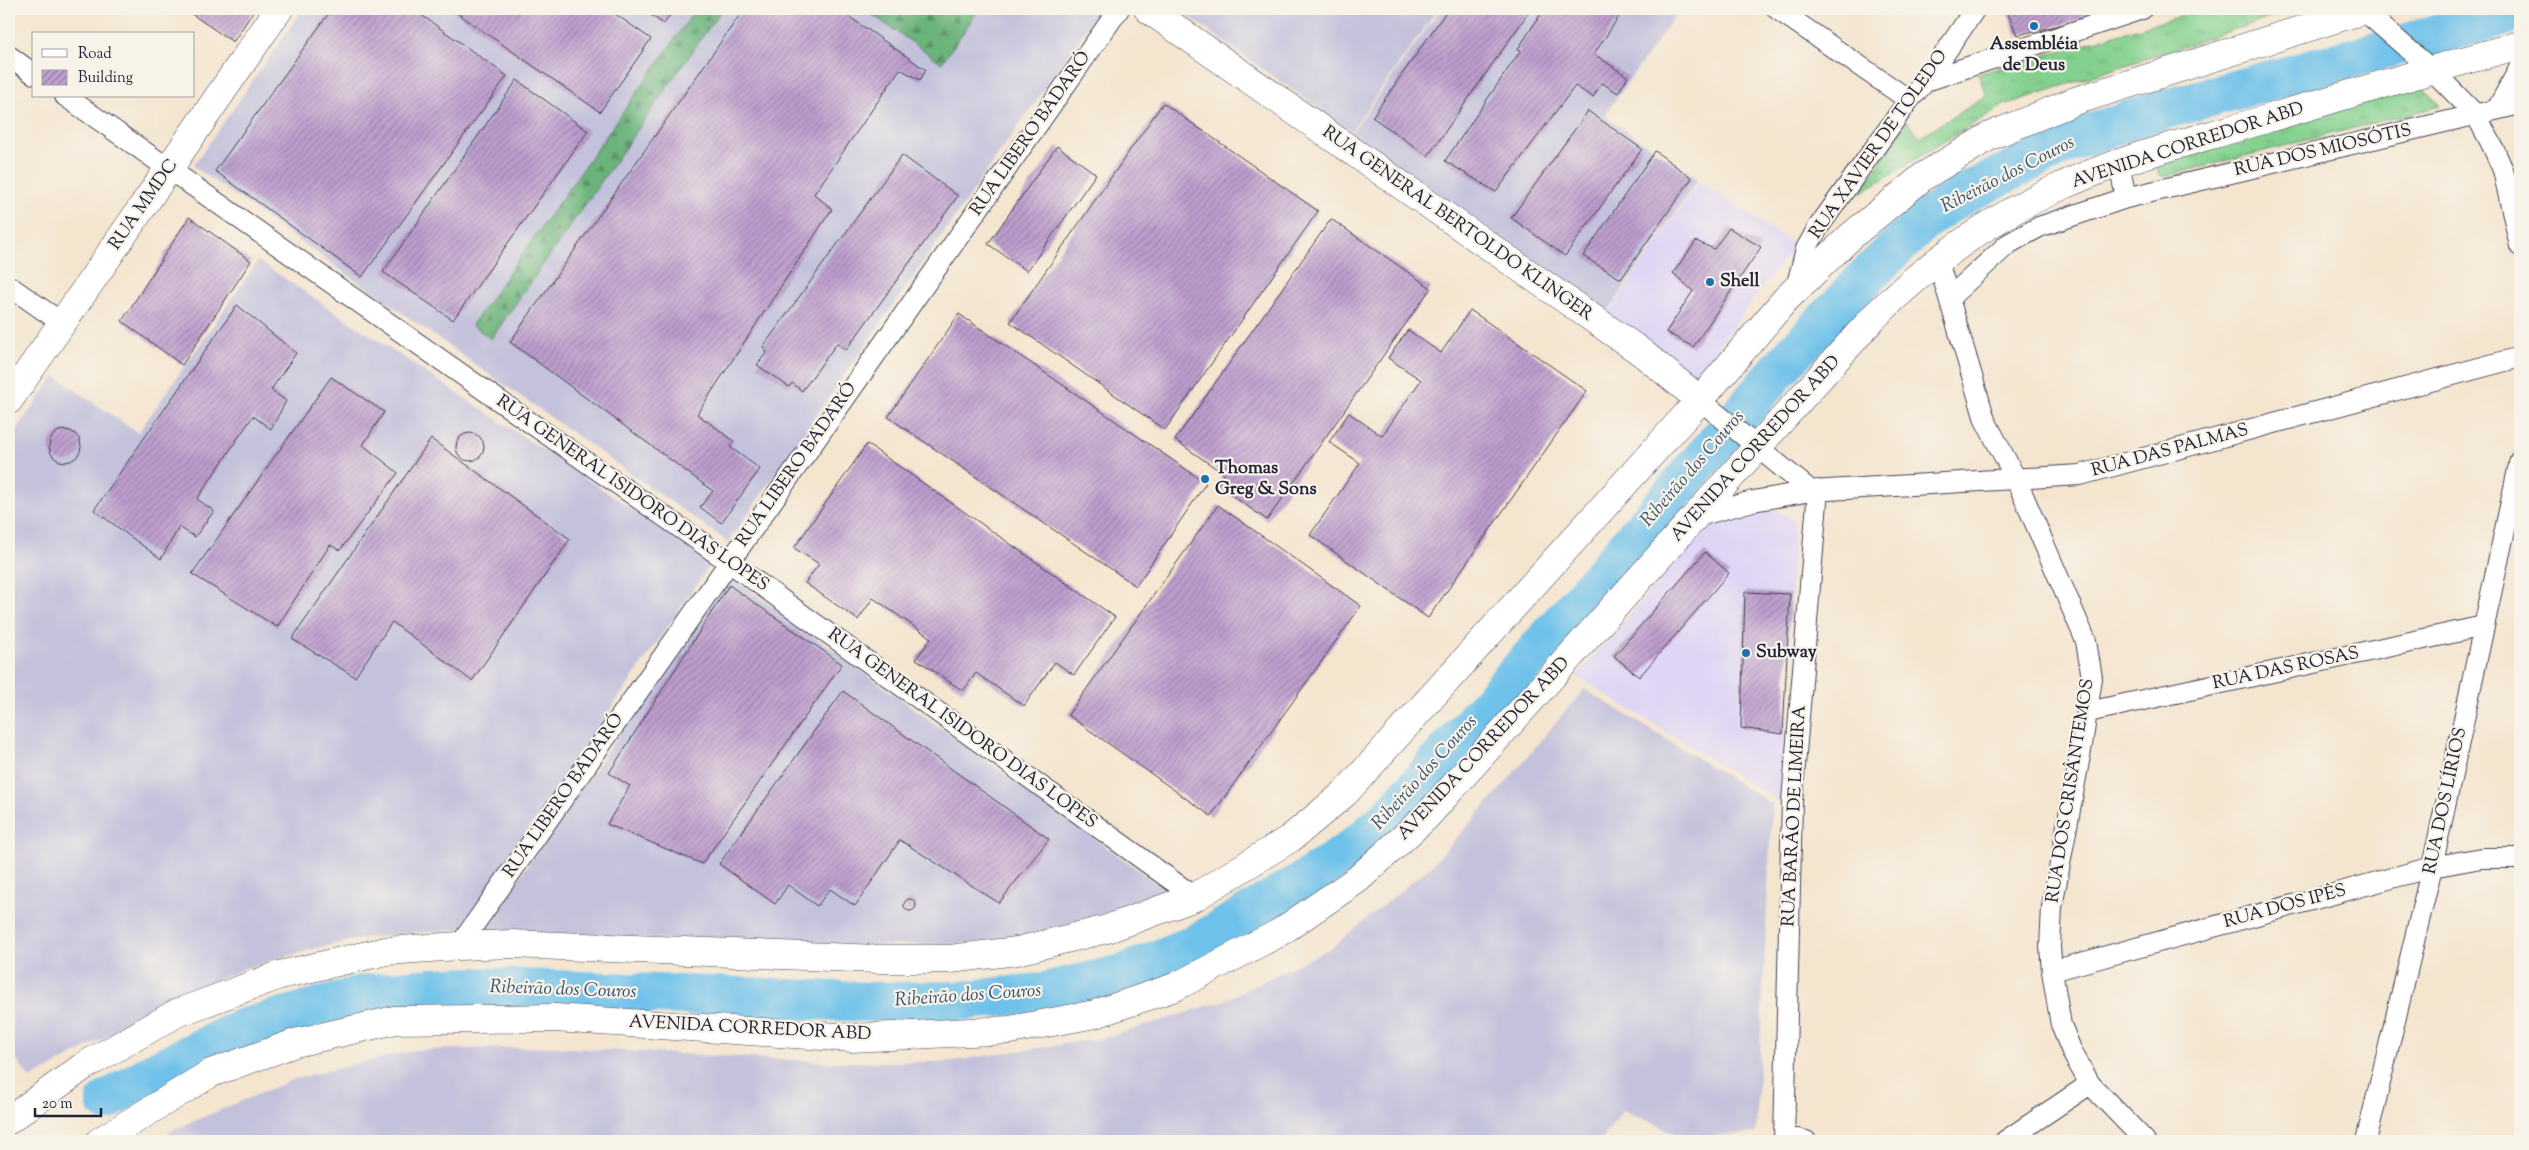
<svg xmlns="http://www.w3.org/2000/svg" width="2529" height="1150" font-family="'Sorts Mill Goudy',serif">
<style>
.built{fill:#dfd5f5}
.industrial{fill:#c3c1db}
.grass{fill:url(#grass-tufts);stroke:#537a65}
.forest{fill:url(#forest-firs);stroke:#466a5a}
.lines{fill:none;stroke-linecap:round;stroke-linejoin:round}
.river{stroke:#6ec1ea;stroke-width:40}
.building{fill:url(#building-hatch)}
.street-casing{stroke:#423f51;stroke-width:22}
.secondary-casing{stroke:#423f51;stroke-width:29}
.highway-casing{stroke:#423f51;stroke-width:29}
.street{stroke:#fff;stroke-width:20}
.secondary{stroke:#fff;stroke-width:28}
.highway{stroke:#fff;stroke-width:28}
.poi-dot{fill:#1f6fb2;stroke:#f7f3e8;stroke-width:2}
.labels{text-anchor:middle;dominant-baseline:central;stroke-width:4.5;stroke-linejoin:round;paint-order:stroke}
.poi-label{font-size:18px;font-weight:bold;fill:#22223b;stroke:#f7f3e8;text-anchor:start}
.street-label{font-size:18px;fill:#22223b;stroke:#f7f3e8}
.water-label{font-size:19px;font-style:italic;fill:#395270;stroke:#f7f3e8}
</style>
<defs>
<pattern id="grass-tufts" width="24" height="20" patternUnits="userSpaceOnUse" patternTransform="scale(1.25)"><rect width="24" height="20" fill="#84d18f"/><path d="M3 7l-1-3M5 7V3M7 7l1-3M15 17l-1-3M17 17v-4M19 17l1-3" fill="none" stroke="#72b37c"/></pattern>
<pattern id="forest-firs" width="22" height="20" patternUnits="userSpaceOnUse" patternTransform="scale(1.25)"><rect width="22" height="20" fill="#6bb37a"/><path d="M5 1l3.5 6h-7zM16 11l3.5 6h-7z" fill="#589165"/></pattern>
<pattern id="building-hatch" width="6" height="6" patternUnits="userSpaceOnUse" patternTransform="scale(1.25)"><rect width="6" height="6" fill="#bd9ece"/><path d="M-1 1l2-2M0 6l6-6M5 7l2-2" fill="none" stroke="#9980a8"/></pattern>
</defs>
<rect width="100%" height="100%" fill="#f7f3e8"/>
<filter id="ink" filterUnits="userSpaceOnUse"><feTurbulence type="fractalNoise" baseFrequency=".02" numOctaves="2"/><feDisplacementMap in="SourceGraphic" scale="10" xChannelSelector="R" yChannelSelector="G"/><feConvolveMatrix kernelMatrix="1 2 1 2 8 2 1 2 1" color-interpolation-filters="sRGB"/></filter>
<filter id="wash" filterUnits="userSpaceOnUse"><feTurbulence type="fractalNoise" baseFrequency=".0096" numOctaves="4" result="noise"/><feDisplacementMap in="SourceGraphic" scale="20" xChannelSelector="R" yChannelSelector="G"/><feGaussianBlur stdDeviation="1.12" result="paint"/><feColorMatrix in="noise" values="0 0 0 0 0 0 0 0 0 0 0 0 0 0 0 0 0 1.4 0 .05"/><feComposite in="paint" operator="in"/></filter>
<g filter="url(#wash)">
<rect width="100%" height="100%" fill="#f4e5cf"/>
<!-- built -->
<path class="built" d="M1699,181L1795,245L1696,374L1675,368L1607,315Z
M1775,509L1794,521L1782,803L1576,676L1712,520L1743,511Z"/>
<!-- industrial -->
<path class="industrial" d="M303,9H1100L728,542L193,166Z
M1178,9H1438L1351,131Z
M1441,9H1680L1604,116L1698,179L1606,314L1352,132Z
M258,261L712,562L460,929L365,938L316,948L246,968L180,996L30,1079L9,1048V440L55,376L138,433Z
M730,576L1166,890L1086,920L1035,935L982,943L853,946L481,932Z
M1584,689L1772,804L1756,1133L1685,1138L1623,1110L1601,1141H158L173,1130L294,1079L414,1050L551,1047L830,1062H945L1104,1038L1221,1002L1331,948L1431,866L1498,792Z"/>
<!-- grass -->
<path class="grass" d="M2206,9H2297L2004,105L1860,193L1907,121L1919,137L1987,96L1978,74Z
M2418,82L2440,106L2163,177L2158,173L2157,167L2189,151Z"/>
<!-- forest -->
<path class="forest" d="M696,9H722L491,339L472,325Z
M864,9H979L942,63Z"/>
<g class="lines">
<!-- river -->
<path class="river" d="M106,1101L155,1071L241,1029L362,995L431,988L471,987L868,1002L957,1001L1040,993L1123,974L1196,944L1310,877L1352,849L1390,816L1546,640L1788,359L1874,269L1927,218L1962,195L2078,138L2151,113L2520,12"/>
</g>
<g id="blocks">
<!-- building -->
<path class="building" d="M184,9H255L233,42Z
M332,9H413L507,76L362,277L215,171Z
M451,9H608L651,39L600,112Z
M642,9H674L664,24Z
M744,9H838L926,70L920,80L900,69L814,194L832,209L697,414L734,441L730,447L760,469L721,523L700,507L713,491L510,342Z
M1448,9H1531L1428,156L1372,117Z
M1544,9H1624L1594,54L1628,77L1618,93L1602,83L1593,97L1575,86L1496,192L1445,161L1521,50L1518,49Z
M1949,9H1972L1964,20Z
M2006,9H2083L2090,18L2017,35Z
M517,80L588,131L453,320L383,272Z
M1163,103L1318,211L1165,430L1010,322Z
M1588,111L1642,149L1565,256L1511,218Z
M1057,146L1096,174L1027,271L988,244Z
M1655,151L1692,178L1621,279L1583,256Z
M902,155L958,196L846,350L837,343L802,391L792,383L789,387L757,365L767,352L763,347Z
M189,217L251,261L182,365L122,321Z
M1331,219L1431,288L1267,520L1217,485L1224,474L1175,440Z
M1729,228L1761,247L1693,347L1666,332L1693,291L1673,273L1696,241L1714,249Z
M237,305L296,353L271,390L286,401L271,429L253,416L197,499L214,511L195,537L179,527L161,559L94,510Z
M1470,310L1587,391L1428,618L1310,535L1360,463L1329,442L1349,413L1382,436L1421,380L1388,358L1408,330L1441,353Z
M959,314L1206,483L1136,586L888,417Z
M331,377L384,412L363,445L398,473L340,550L330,545L277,627L192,574Z
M49 446a16 16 0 1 1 32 0a16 16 0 1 1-32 0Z
M456 447a14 14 0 1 1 28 0a14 14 0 1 1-28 0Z
M431,439L570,539L472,681L392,622L355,677L292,639Z
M867,444L1115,617L1074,675L1055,662L1024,706L976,673L963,691L916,659L931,638L873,598L858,620L805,583L819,564L794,548Z
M1218,505L1361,606L1211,816L1068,715Z
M1705,552L1729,573L1639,677L1614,656Z
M729,585L842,664L702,864L607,824L630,786L609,773Z
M1745,592L1790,594L1783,734L1741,728Z
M843,691L1049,839L999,903L900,840L855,906L830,889L817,906L788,885L775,904L719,864Z
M904 905a6 6 0 1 1 12 0a6 6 0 1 1-12 0Z"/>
</g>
</g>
<g filter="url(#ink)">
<use href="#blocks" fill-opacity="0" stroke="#423f51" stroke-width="1"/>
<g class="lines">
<!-- street casing -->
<g class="street-casing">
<path id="street" d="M1777,9L1909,100
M2363,10L2431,69L2476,115L2491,143L2503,170L2520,246
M9,56L34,74
M1926,81L2142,9
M65,96L729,562L1195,897
M2497,109L2520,67
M2119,164L2126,198L2520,104
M1938,261L1985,420L2016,479L2086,641L2092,678L2082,745L2052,907L2050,947L2052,971L2061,1025L2073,1054L2090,1084L2145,1141
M9,286L62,323
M1796,288L1806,249L1819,226L1909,100L1926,81L1975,9
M1949,298L2008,244L2039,227L2126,198
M1700,400L1811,491
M1695,517L1753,501L1811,491L2080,475L2520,357
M2088,712L2484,626
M459,946L1119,9
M2052,971L2432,867L2481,858H2520
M1784,1136L1806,1141
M1784,1141L1792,801L1818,490
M2005,1141L2090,1084
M2366,1141L2432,867L2520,460"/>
</g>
<!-- secondary casing -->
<g class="secondary-casing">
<path id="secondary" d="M1148,9L1641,352L1700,400
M9,400L279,9"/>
</g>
<!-- highway casing -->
<g class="highway-casing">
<path id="highway" d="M9,1120L84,1066L177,1013L280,975L386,951L459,946L511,944L878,959H950L1017,951L1107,929L1195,897L1291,838L1345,793L1700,400L1785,300L1851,236L1924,176L1990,136L2075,101L2367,9
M100,1141L211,1073L295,1043L395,1020L555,1018L852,1038L1010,1030L1095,1014L1175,987L1279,933L1358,879L1426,817L1873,318C1924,267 1985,222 2051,191C2118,158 2194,141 2266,119C2351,94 2435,68 2520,45"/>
</g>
<!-- street -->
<use href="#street" class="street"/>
<!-- secondary -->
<use href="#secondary" class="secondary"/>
<!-- highway -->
<use href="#highway" class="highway"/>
</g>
</g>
<!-- markers -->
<g class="poi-dot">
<circle cx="2034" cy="26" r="5"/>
<circle cx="1710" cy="282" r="5"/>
<circle cx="1205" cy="479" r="5"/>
<circle cx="1746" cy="653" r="5"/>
</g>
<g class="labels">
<!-- poi labels -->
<g class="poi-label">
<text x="2034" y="45" text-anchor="middle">Assembléia<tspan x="2034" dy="21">de Deus</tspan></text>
<text x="1720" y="282">Shell</text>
<text x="1215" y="469">Thomas<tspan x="1215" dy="21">Greg &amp; Sons</tspan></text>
<text x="1756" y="653">Subway</text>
</g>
<!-- street labels -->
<g class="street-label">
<text transform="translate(1031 134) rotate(-55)">RUA LIBERO BADARÓ</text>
<text transform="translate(1879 145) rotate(-55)">RUA XAVIER DE TOLEDO</text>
<text transform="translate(2188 146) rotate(-18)">AVENIDA CORREDOR ABD</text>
<text transform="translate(2323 151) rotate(-13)">RUA DOS MIOSÓTIS</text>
<text transform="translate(144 205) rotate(-55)">RUA MMDC</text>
<text transform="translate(1457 224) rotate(35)">RUA GENERAL BERTOLDO KLINGER</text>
<text transform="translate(1756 449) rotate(-48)">AVENIDA CORREDOR ABD</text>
<text transform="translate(2170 451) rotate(-15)">RUA DAS PALMAS</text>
<text transform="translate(797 465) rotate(-55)">RUA LIBERO BADARÓ</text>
<text transform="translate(632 494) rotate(35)">RUA GENERAL ISIDORO DIAS LOPES</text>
<text transform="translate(2286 669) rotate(-12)">RUA DAS ROSAS</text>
<text transform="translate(962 729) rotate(36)">RUA GENERAL ISIDORO DIAS LOPES</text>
<text transform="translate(1484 749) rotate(-47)">AVENIDA CORREDOR ABD</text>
<text transform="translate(2071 791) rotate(-81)">RUA DOS CRISÂNTEMOS</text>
<text transform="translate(564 796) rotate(-55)">RUA LIBERO BADARÓ</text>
<text transform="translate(2446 801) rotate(-78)">RUA DOS LÍRIOS</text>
<text transform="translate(1795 816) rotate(-87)">RUA BARÃO DE LIMEIRA</text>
<text transform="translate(2285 907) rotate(-15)">RUA DOS IPÊS</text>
<text transform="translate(750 1029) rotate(3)">AVENIDA CORREDOR ABD</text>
</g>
<!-- water labels -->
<g class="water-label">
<text transform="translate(2008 175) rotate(-27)">Ribeirão dos Couros</text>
<text transform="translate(1693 469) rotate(-49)">Ribeirão dos Couros</text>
<text transform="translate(1425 773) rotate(-48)">Ribeirão dos Couros</text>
<text transform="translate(563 990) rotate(2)">Ribeirão dos Couros</text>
<text transform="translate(968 996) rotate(-4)">Ribeirão dos Couros</text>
</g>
</g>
<!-- margin -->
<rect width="2529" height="1150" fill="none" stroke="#f7f3e8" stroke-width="30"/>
<!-- legend -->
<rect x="32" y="32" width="162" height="65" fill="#f7f3e8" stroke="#a29fa3"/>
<rect x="42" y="49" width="25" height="8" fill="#ffffff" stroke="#a29fa3"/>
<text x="78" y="58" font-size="15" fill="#22223b">Road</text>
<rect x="42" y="70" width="25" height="15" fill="url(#building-hatch)" stroke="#a29fa3"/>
<text x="78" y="82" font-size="15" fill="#22223b">Building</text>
<!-- scale -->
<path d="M35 1108v8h66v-8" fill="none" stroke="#22223b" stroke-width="2.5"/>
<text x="42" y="1108" font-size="15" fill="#22223b" stroke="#f7f3e8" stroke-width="4" paint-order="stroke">20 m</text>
</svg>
